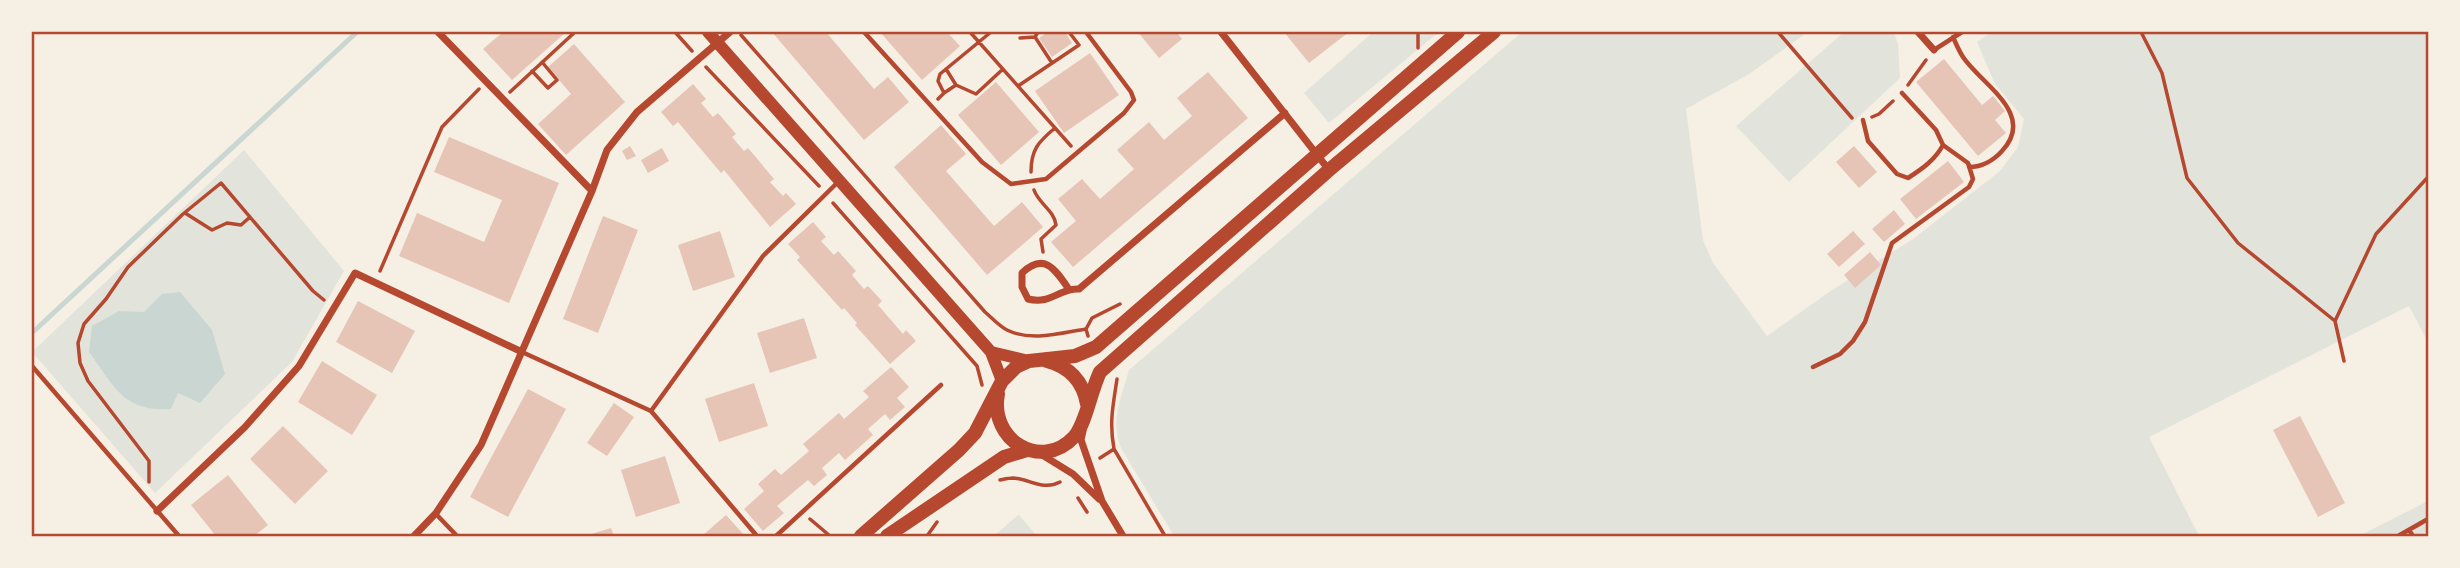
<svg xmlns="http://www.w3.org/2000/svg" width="2460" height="568" font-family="Arial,sans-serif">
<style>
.green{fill:#e2e4dc}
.water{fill:#c9d6d2}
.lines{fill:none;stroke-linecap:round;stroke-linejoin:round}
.stream{stroke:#c9d6d2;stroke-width:5}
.building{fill:#e6c5b7}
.path{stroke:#b5482f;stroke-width:3.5}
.service{stroke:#b5482f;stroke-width:4.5}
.minor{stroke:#b5482f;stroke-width:7}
.tertiary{stroke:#b5482f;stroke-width:12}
.secondary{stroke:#b5482f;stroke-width:14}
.neatline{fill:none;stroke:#b5482f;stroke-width:2.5}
</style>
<rect width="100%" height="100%" fill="#f6efe4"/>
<!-- green -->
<path class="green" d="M1373,32H1439L1329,123L1304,93Z
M1522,32H1808L1749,74L1686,109L1703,240L1713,263L1767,336L1832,290L1913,239L2000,171L2018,147L2024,119L1995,84L1977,42L1991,32H2428V342L2409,306L2149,437L2199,536H1174L1121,448C1110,419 1121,399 1129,370Z
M1844,32H1894L1898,44L1900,78L1789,182L1736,126Z
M244,150L344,271L292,362L155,493L32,352Z
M2428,501V536H2359Z
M1019,515L1037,536H994L1018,515Z"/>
<!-- water -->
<path class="water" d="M180,292L212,330L225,374L200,403L178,393L171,409C123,412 115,387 89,352L92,326L119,311L144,312L162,294Z"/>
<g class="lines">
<!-- stream -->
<path class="stream" d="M34,331L357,32"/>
</g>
<!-- building -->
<path class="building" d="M503,32H566L512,80L483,49Z
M772,32H826L874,89L888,77L909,102L864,140Z
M880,32H947L960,46L922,80Z
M1048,32H1065L1072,43L1052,57L1039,38Z
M1138,32H1180L1178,34L1182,39L1159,58Z
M1284,32H1349L1309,63Z
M574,44L625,102L566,155L538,124L571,94L548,67Z
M1090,53L1119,95L1064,133L1035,91Z
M1944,59L1982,105L1993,96L2005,111L1995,120L2006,133L1978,156L1916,82Z
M1208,72L1248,118L1073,267L1051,242L1076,221L1058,199L1082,179L1100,199L1134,169L1117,150L1149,122L1164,140L1192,116L1177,98Z
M996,82L1039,132L1001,165L958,115Z
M693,84L706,99L701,103L713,117L718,113L736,134L732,137L744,151L748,148L774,179L770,182L783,196L786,193L796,204L770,227L724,170L721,173L678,122L673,126L661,112Z
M941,125L966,154L946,171L994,226L1022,202L1043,227L987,275L894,167Z
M449,137L559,183L509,303L399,256L417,213L484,242L502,200L434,172Z
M630,146L636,156L627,160L622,151Z
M1854,146L1877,172L1859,188L1836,162Z
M662,148L669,161L648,173L641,160Z
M1948,161L1964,182L1916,219L1900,199Z
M1894,210L1905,224L1884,242L1872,229Z
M603,216L638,230L598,333L563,319Z
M813,222L826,237L821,241L834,255L838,251L856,271L852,275L864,289L868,286L882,301L878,305L903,334L906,330L916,341L890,364L855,325L857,323L844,308L842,310L797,260L800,257L788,244Z
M720,231L735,277L693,291L678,245Z
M1853,231L1865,244L1839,267L1827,254Z
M1870,252L1881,265L1855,288L1844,275Z
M358,301L415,331L392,373L336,342Z
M804,318L817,358L770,373L757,333Z
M322,361L377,395L352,435L298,402Z
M891,367L909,387L897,398L905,407L890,420L885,414L868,429L873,435L845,460L839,453L822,468L827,475L814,486L808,480L777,506L784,513L763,531L744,509L764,491L758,484L775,469L781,475L809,451L803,444L839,413L844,419L869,397L863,391Z
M754,383L768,426L719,442L705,399Z
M528,389L566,409L508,517L470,497Z
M614,403L634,417L607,456L587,443Z
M2300,416L2345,503L2318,517L2273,430Z
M283,426L328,471L295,504L250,459Z
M665,456L680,503L636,517L621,470Z
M228,475L268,525L254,536H216L191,505Z
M726,515L744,535L743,536H702Z
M611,528L614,536H585Z"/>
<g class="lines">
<!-- path -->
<path class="path" d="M675,32L692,51
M970,32L1071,146
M1038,32L1035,37L1052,63
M1418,32V48
M1778,32L1852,118
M2141,32L2162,73L2187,178L2238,243L2335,321
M741,35L985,312C992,318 999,326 1007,330C1031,342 1061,333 1086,329
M1020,38L1035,37
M706,67L819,186
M946,69L956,85
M532,71L548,88L557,80L542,62
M1908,85L1926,60
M1018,86L1079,45L1069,32
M510,92L575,32
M944,93L956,85L976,94L1003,69
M938,99L944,93L938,81L940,74L991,32
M1872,117L1879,114L1893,101
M1031,172C1031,150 1038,142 1055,128
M1034,190C1039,204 1054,210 1056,225L1041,239L1043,252
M833,203L977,366L982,385
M185,213L212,230L227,223L241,225L250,217
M380,271L442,127L479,89
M1088,336L1086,329L1092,318L1120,304
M2344,361L2335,321L2376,234L2428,177
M1114,449L1165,536
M1100,458L1114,449C1109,422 1113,406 1117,379
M1000,480C1005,479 1009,478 1013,478C1030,479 1043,491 1060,482
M149,482V461L88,381L80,363L78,343L84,324L106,299L128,267L183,214L221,183L313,291L324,300
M1078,498L1087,512
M810,519L830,536
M927,536L937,522"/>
<!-- service -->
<path class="service" d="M864,32L982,162L1011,184L1046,179L1124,113L1134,100L1131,92L1086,32
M1953,37C1956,44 1959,51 1963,57C1981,84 2037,114 2002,151C1994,160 1982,167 1969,167
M1934,50L1962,32
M1863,120L1868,141L1897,174L1908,178C1922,169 1935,160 1943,145L1936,130L1902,93
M522,352L651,411L763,256L839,181
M32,366L179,536
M1813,367L1840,354L1853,341L1865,322L1892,243L1969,187L1973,179L1968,163L1943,145
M651,411L757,536
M436,514L457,536
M2409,530L2413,536
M776,536L941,385
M2398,536L2428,519"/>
<!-- minor -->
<path class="minor" d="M438,32L592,191
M1221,32L1329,170
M1918,32L1934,50
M1068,288C1055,269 1044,252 1022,273V287L1028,299C1051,305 1059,288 1079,289L1285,113
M1083,431L1081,440L1102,501L1123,536
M1039,453L1073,474L1099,499
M157,511L245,427L299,366L355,273L522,352
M414,536L436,513L481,445L592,191L607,150L637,112L730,32"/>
<!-- tertiary -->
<path class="tertiary" d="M708,32L991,352L1002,381
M991,352L1029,361"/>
<!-- secondary -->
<path class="secondary" d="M1047,361C1070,367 1083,381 1087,404
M998,394C989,440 1041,472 1074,437C1086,424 1091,390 1100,372L1329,170L1494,32
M861,536L959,450L975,433L1002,381L1016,367L1029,361L1075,356L1096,347L1458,32
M887,536L1004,457L1027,450"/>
</g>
<!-- border -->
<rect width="2460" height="568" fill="none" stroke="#f6efe4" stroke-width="66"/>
<rect x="33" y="33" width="2394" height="502" class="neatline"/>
</svg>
